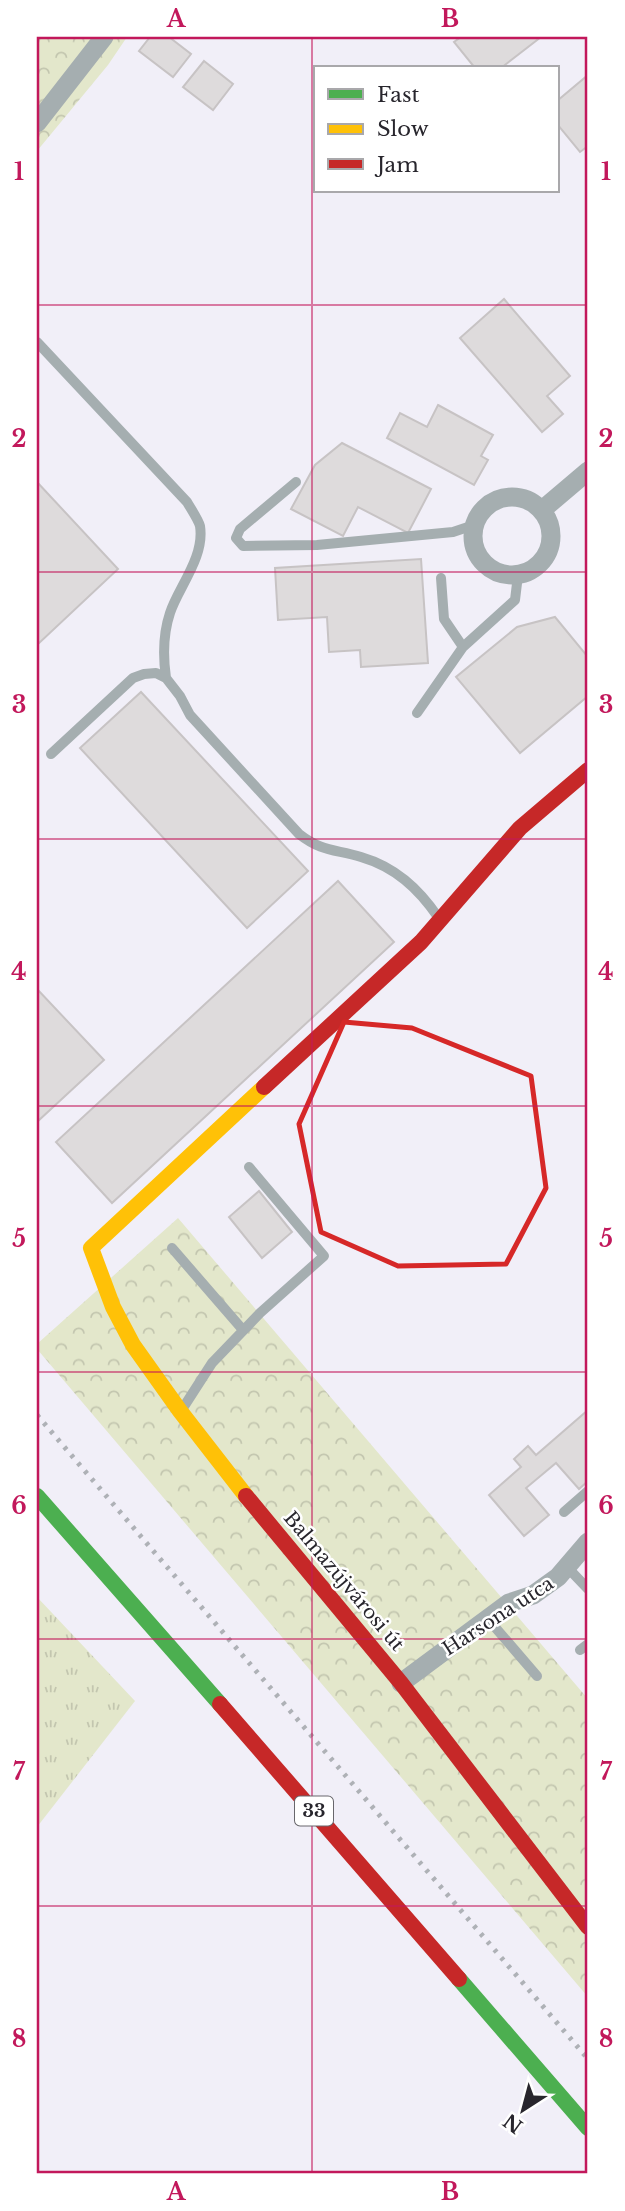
<svg xmlns="http://www.w3.org/2000/svg" width="625" height="2211" font-family="'Libre Baskerville',serif">
<style>
.grass{fill:url(#grass-tufts)}
.park{fill:url(#park-crowns)}
.building{fill:#dedbdc;stroke:#c7c3c4;stroke-width:2}
.lines{fill:none;stroke-linecap:round;stroke-linejoin:round}
.lane{stroke:#a5aeb0;stroke-width:10}
.street{stroke:#a5aeb0;stroke-width:19}
.fast{stroke:#4caf50;stroke-width:16}
.slow{stroke:#ffc107;stroke-width:16}
.jam{stroke:#c62828;stroke-width:16}
.rail{stroke:#aeb1b6;stroke-width:5;stroke-dasharray:3.5 7;stroke-linecap:butt}
.marked{fill:none;stroke:#d62828;stroke-width:5;stroke-linejoin:round}
.grid{fill:none;stroke:#c2185b;stroke-width:2;stroke-opacity:0.55}
.labels{text-anchor:middle;dominant-baseline:central;stroke-width:5;stroke-linejoin:round;paint-order:stroke}
.shield{fill:#fff;stroke:#68676c;stroke-width:2}
.shield-label{font-size:18px;font-weight:bold;fill:#28262d}
.street-label{font-size:19px;fill:#28262d;stroke:#fff}
.neatline{fill:none;stroke:#c2185b;stroke-width:2.5}
.grid-label{font-size:23px;text-anchor:middle;font-weight:bold;fill:#c2185b}
</style>
<defs>
<pattern id="grass-tufts" width="24" height="20" patternUnits="userSpaceOnUse" patternTransform="scale(1.75)"><rect width="24" height="20" fill="#e3e7cb"/><path d="M3 7l-1-3M5 7V3M7 7l1-3M15 17l-1-3M17 17v-4M19 17l1-3" fill="none" stroke="#c3c6af"/></pattern>
<pattern id="park-crowns" width="20" height="18" patternUnits="userSpaceOnUse" patternTransform="scale(1.75)"><rect width="20" height="18" fill="#e3e7cb"/><path d="M2 6a3 3 0 1 1 6 0M12 15a3 3 0 1 1 6 0" fill="none" stroke="#c3c6af"/></pattern>
</defs>
<rect width="100%" height="100%" fill="#f1eff8"/>
<!-- grass -->
<path class="grass" d="M37,1597L135,1701L37,1827Z"/>
<!-- park -->
<path class="park" d="M37,37H127L108,65L37,151Z
M178,1218L588,1699V1997L37,1349V1344Z"/>
<!-- building -->
<path class="building" d="M150,37H169L191,54L173,77L139,51Z
M461,37H541L501,68H475L454,42Z
M204,61L233,84L213,110L183,87Z
M588,75V146L580,152L557,124V101Z
M504,299L570,376L547,396L563,414L542,432L460,338Z
M438,405L493,435L481,456L488,460L474,485L387,438L400,413L427,427Z
M342,443L431,489L408,533L358,507L343,536L291,509L315,465Z
M37,482L118,569L37,645Z
M421,559L428,663L361,667L360,650L329,652L327,617L278,620L275,568Z
M555,617L588,657V696L520,753L456,677L517,627Z
M141,692L308,871L247,928L80,748Z
M338,881L394,942L112,1203L56,1142Z
M37,989L104,1060L38,1121L37,1120Z
M259,1191L292,1232L262,1258L229,1217Z
M588,1410V1481L579,1489L556,1463L526,1488L549,1515L524,1536L489,1495L521,1467L514,1459L528,1446L536,1455Z"/>
<g class="lines">
<!-- lane -->
<path class="lane" d="M37,342L187,502C191,509 198,519 200,526C205,557 178,588 170,613C163,634 163,657 166,678
M296,482L240,529L236,538L243,546L317,545L453,532L474,525
M441,578L444,619L463,647
M417,713L463,647L515,600L518,575
M51,754L133,678L144,674L156,673L166,678L180,696L190,715L299,834C322,852 335,849 361,857C395,867 418,888 438,917
M172,1248L243,1330
M183,1408L212,1363L260,1313L324,1256L249,1167
M564,1512L588,1491
M567,1567L588,1589
M488,1619L537,1676
M580,1650L588,1644"/>
<!-- street -->
<path class="street" d="M37,123L104,37
M473 536a39 39 0 1 1 78 0a39 39 0 1 1-78 0Z
M542,510L588,471
M401,1683L509,1603L533,1595L558,1577L588,1542"/>
<!-- fast -->
<path class="fast" d="M37,1496L220,1704
M459,1979L588,2128"/>
<!-- slow -->
<path class="slow" d="M246,1496L180,1411L133,1345L113,1307L91,1248L264,1087"/>
<!-- jam -->
<path class="jam" d="M264,1087L421,942L520,828L588,770
M246,1496L401,1683L588,1927
M220,1704L459,1979"/>
<!-- rail -->
<path class="rail" d="M37,1415L588,2059"/>
</g>
<!-- marked area -->
<path class="marked" d="M344,1022L412,1028L531,1076L546,1188L506,1264L398,1266L321,1232L299,1124Z"/>
<!-- grid -->
<path class="grid" d="M312,37V2174M37,305H588M37,572H588M37,839H588M37,1106H588M37,1372H588M37,1639H588M37,1906H588"/>
<g class="labels">
<!-- shield labels -->
<rect class="shield" x="295" y="1796.5" width="38" height="29" rx="5"/>
<g class="shield-label">
<text x="314" y="1811">33</text>
</g>
<!-- street labels -->
<g class="street-label">
<text transform="translate(344 1581) rotate(50)">Balmazújvárosi út</text>
<text transform="translate(498 1616) rotate(-33)">Harsona utca</text>
</g>
</g>
<!-- border -->
<rect width="625" height="2211" fill="none" stroke="#ffffff" stroke-width="77"/>
<!-- legend -->
<rect x="314" y="66" width="245" height="126" fill="#ffffff" stroke="#a9a8ab" stroke-width="2"/>
<rect x="328" y="89" width="35" height="10" fill="#4caf50" stroke="#a9a8ab" stroke-width="2"/>
<text x="377" y="102" font-size="21" fill="#28262d">Fast</text>
<rect x="328" y="124" width="35" height="10" fill="#ffc107" stroke="#a9a8ab" stroke-width="2"/>
<text x="377" y="136" font-size="21" fill="#28262d">Slow</text>
<rect x="328" y="159" width="35" height="10" fill="#c62828" stroke="#a9a8ab" stroke-width="2"/>
<text x="377" y="172" font-size="21" fill="#28262d">Jam</text>
<!-- north arrow -->
<g transform="translate(523 2110) rotate(216)" stroke="#ffffff" stroke-width="5" paint-order="stroke">
<path d="M0-5L12 26L0 18L-12 26Z" fill="#28262d"/>
<text y="-10" font-size="19" font-weight="bold" text-anchor="middle" fill="#28262d">N</text>
</g>
<rect x="38" y="38" width="548" height="2134" class="neatline"/>
<g class="grid-label">
<text x="176" y="27">A</text>
<text x="450" y="27">B</text>
<text x="19" y="180">1</text>
<text x="606" y="180">1</text>
<text x="19" y="447">2</text>
<text x="606" y="447">2</text>
<text x="19" y="713">3</text>
<text x="606" y="713">3</text>
<text x="19" y="980">4</text>
<text x="606" y="980">4</text>
<text x="19" y="1247">5</text>
<text x="606" y="1247">5</text>
<text x="19" y="1514">6</text>
<text x="606" y="1514">6</text>
<text x="19" y="1780">7</text>
<text x="606" y="1780">7</text>
<text x="19" y="2047">8</text>
<text x="606" y="2047">8</text>
<text x="176" y="2200">A</text>
<text x="450" y="2200">B</text>
</g>
</svg>
